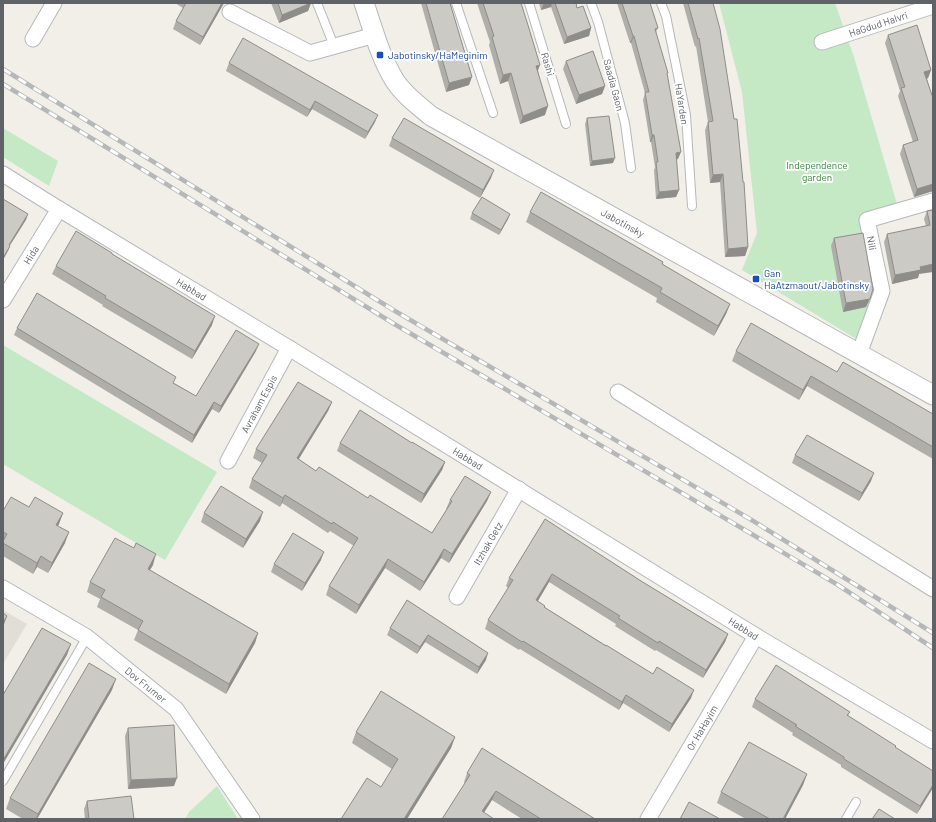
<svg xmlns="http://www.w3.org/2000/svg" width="936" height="822" font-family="Barlow,sans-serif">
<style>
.education{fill:#e1ded6}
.green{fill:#c5e8c5}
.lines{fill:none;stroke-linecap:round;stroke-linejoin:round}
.service-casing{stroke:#b5b8bc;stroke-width:10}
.minor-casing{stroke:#b5b8bc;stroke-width:17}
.tertiary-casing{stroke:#b5b8bc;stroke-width:21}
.service{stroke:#fff;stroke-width:8}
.minor{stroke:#fff;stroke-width:15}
.tertiary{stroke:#fff;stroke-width:19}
.rail-casing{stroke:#b6b7b8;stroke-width:4.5}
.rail{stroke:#fff;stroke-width:3;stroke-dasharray:9;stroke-linecap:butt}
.wall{fill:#afaea9}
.shaded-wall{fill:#8f8d8a}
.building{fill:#cccac5;stroke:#8f8d8a}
.transit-dot{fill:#1a4fb4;stroke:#fff;stroke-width:1.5}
.labels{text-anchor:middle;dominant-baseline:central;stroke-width:3.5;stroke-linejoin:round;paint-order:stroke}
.street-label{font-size:10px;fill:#5f6368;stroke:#fff}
.transit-label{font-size:10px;fill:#164399;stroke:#fff;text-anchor:start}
.park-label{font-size:10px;fill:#348238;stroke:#fff}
</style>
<rect width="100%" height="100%" fill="#f1efe8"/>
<!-- education -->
<path class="education" d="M3,610L27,624L3,664Z"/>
<!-- green -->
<path class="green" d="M719,3H835L854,57L899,211L867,220L882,291L863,343L742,270L757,233L742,92Z
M3,128L58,161L49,186L3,157Z
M3,345L217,472L165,560L3,464Z
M217,786L238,819H185L189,812Z"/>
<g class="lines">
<!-- service casing -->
<g class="service-casing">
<path id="service" d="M317,3L334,46
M456,3L493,113
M529,3L566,124
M591,3L598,22L625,123L631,168
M661,3L666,16L686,115L692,206
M3,781L87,637
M846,819L856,802"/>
</g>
<!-- minor casing -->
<g class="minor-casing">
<g id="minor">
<path d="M230,12L310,53L375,35"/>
<path d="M33,39L54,3"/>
<path id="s1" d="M822,42L933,6"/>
<path id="s2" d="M3,174L59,209L289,348L756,636L933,741"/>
<path id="s3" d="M3,300L59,209"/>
<path d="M859,354L882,291L867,220L933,201"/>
<path d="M618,392L933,589"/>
<path id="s4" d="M228,461L289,348"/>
<path id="s5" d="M3,588L87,637L176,709L252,819"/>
<path id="s6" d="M457,597L519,489"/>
<path id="s7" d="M648,819L756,636"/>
</g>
</g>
<!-- tertiary casing -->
<g class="tertiary-casing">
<g id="tertiary">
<path id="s8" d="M364,3C373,29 380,57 395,81C404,95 418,105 431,116L933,395"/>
</g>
</g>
<!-- service -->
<use href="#service" class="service"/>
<!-- minor -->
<use href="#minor" class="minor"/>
<!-- tertiary -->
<use href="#tertiary" class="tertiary"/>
<!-- rail casing -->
<g class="rail-casing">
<path id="rail" d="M3,69L395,311L750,519L933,633
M3,84L396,325L750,533L838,585L933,648"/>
</g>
<!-- rail -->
<use href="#rail" class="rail"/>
</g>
<!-- wall -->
<path class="wall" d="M175,3H224L200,45L173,29L176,21L183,8Z
M271,3H311L308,11L279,23Z
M421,3H450L469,85L446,92Z
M477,3H521L538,70L545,115L520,124L508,81L500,84L489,45L490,42Z
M539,3H576L577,8L591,28L589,36L564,44L551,7L541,10Z
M617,3H650L658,28L656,32L667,75L678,159L676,160L679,190L676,197L656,199L654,170L655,167L651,142H650L643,100L645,93L631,43H630Z
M683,3H713L748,247L745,256L725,257L720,182L710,183L705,130L708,122L696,46L695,47Z
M888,35L931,70L928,78L927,79L933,98V191L914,197L900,154L903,145L913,142L898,96L900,91L885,43Z
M566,61L605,86L602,94L576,104L563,69Z
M229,63L375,122L365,139L312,109L307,117L226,71Z
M587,118L613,163L590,166L585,124Z
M392,138L491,178L480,198L389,146Z
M933,210L919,274L918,278L892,284L884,242L887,234L926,226L924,219L927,211Z
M530,212L663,262V265L730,304L726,314L714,336L656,302L657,298L526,222Z
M472,213L510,214L508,219L499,235L470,219Z
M834,238L873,289L866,307L843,312L831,246Z
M112,254L212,325L192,359L102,306L103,305L52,274L56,266Z
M17,328L174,383L196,396L256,351L219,413L212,409L192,443L14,335Z
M736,351L837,372L933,414V459L807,386L799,400L732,361Z
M332,402L328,411L298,459L316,471L368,498L432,533L447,509H446L450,500L491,492L487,501L449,563L441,558L420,591L385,568L356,614L326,595L329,586L354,546L330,531L328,533L282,503L280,507L249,488L252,479L262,463L253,458L256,449Z
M340,443L445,462L442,470L421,503L337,451Z
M795,455L871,481L859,501L792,463Z
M29,507L63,513L58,526L65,543L48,573L37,567L33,574L3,556V511Z
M204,513L260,521L243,548L201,522Z
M545,519L641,581L728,634L725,642L703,678L656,650L655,651L615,626L616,624L549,582L538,601L544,607L691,698L669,732L623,703L619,710L520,649L519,650L485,629L488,620L508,588L506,586L509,578Z
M321,560L302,591L271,572L274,564Z
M153,565L150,570L258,633L255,643L226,694L134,640L138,630L97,607L100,599L87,592L90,582Z
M407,600L486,660L477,674L425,642L417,654L387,635L390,628Z
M112,690L37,819H23L6,809L10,798Z
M755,699L850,712L848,716L895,748L933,771L917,814L841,767V765L792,735L793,733L752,707Z
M128,728L174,786L128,789L125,736Z
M356,732L455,737L451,748L407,819H341L381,787L392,769L352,743Z
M467,773L595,819H522L492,800L484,812L442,819L465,783L464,782Z
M807,774L803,785L785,819H746L717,803L721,792Z
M87,801L134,819H85L84,809Z"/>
<!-- shaded-wall -->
<path class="shaded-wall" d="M222,3H224L200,45L203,37Z
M311,3L308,11L279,23L282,15Z
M544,3H552L551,7L541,10Z
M591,28L589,36L564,44L567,37Z
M633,36H634L631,43H630Z
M540,65L537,73L536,66Z
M931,70L928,78L921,80L924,72Z
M511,73L508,81L500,84L503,75Z
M472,77L469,85L446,92L449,83Z
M605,86L602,94L576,104L579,95Z
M315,101L312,109L307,117L310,110Z
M548,106L545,115L520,124L523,116Z
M378,115L375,122L365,139L368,132Z
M652,135H654L651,142H650Z
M681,152L678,159L673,160L676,153Z
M615,158L613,163L590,166L592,161Z
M494,170L491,178L480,198L483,190Z
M723,174L720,182L710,183L713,175Z
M933,184V191L914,197L917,189Z
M679,190L676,197L656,199L659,192Z
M28,214L26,220L7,250L9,245Z
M510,214L508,219L499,235L501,230Z
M10,246L8,251L3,260V258Z
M748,247L745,256L725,257L728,249Z
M933,264V272L919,274L918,278L892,284L895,275L920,267Z
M870,299L866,307L843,312L846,303Z
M730,304L726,314L714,336L718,326Z
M215,316L212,325L192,359L195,351Z
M259,344L256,351L219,413L221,406Z
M811,376L807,386L799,400L803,390Z
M214,402L212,409L192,443L194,435Z
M332,402L328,411L294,467L297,458Z
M445,462L442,470L421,503L424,494Z
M874,473L871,481L859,501L862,493Z
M491,492L487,501L449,563L452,554Z
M285,495L282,503L280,507L283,498Z
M263,512L260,521L243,548L246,539Z
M63,513L59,524L52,536L56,525Z
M69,532L65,543L48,573L52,563Z
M444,549L441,558L420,591L424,582Z
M324,552L321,560L302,591L305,583Z
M156,554L153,565L144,579L148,569Z
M41,556L37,567L33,574L37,563Z
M388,559L385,568L356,614L359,605Z
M552,574L549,582L533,609L536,600Z
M7,616L3,627V622Z
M258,633L255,643L226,694L229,684Z
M728,634L725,642L703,678L706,670Z
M428,635L425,642L417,654L420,647Z
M71,644L67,655L3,764V760Z
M488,653L486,660L477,674L479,667Z
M116,679L112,690L37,819H36L38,814Z
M694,690L691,698L669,732L672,724Z
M626,695L623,703L619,710L622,702Z
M455,737L451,748L407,819H404Z
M807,774L803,785L785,819H783Z
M177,778L174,786L128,789L131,780Z
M933,785V788L917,814L920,806Z
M496,791L492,800L480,819L482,811Z"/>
<!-- building -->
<path class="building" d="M186,3H222L203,37L176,21Z
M278,3H311L282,15Z
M426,3H450L472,77L449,83Z
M483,3H521L527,22L540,65L536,66L548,106L523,116L511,73L503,75L492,37L494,36Z
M555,3H576L577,8L583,6L591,28L567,37Z
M622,3H650L658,28L655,29L668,73H667L681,152L676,153L679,190L659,192L656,162H658L654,135H652L645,92H649L634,36H633Z
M688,3H713L720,29L734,119H737L743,182H744L748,247L728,249L723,174L713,175L708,122L713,121L699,38L698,39Z
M917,25L931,70L924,72L933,98V184L917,189L903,145L918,140L901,88L905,87L888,35Z
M243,38L378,115L368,132L315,101L310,110L229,63Z
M593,51L605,86L579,95L566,61Z
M609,116L615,158L592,161L587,118Z
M404,118L494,170L483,190L392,138Z
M541,192L663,262L662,264L730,304L718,326L660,292L662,288L530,212Z
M482,197L510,214L501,230L472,213Z
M3,199L28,214L9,245L10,246L3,258Z
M933,210V264L920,267L921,270L895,275L887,234L930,225L927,211Z
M76,231L112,253V254L215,316L195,351L105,298L106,296L56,266Z
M863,233L873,289L870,299L846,303L834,238Z
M37,293L176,377L173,383L196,396L236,330L259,344L221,406L214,402L194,435L17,328Z
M751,323L837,372L843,362L933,414V447L811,376L803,390L736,351Z
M298,382L332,402L297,458L316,471L319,467L368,498L370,495L432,533L452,501L450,500L465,476L491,492L452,554L444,549L424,582L388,559L359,605L329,586L358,538L333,522L332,524L285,495L283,498L252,479L267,455L256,449Z
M360,410L412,443V442L445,462L424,494L340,443Z
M807,435L874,473L862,493L795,455Z
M221,486L263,512L246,539L204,513Z
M11,497L29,507L35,497L63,513L56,525L69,532L52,563L41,556L37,563L3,543V541L7,534L3,532V511Z
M545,519L641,581L728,634L706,670L659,641L658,643L618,618L620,616L552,574L536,600L545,606L544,607L606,646V645L653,674L657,667L694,690L672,724L626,695L622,702L523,641L522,642L488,620L513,580L509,578Z
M293,533L324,552L305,583L274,564Z
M115,538L134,548L136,543L156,554L148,569L258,633L229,684L138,630L143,621L101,597L105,590L90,582Z
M407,600L488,653L479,667L428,635L420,647L390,628Z
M3,613L7,616L3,622Z
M42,628L71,644L3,760V695Z
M89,663L116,679L38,814L10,798Z
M776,665L850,712L847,715L896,746L895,747L933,771V785L920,806L844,759V757L795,726L797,725L755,699Z
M381,691L455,737L404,819H341L367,778L381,787L398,759L356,732Z
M174,725L177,778L131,780L128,728Z
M749,742L807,774L783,819H770L721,792Z
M482,748L595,819H541L496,791L482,811L494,819H442L470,775L467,773Z
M131,796L134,819H89L87,801Z
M689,802L720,819H680Z
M879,809L895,819H872Z"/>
<!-- markers -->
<g class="transit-dot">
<rect x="376" y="51" width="8" height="8" rx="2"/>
<rect x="752" y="275" width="8" height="8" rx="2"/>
</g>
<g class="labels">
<!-- street labels -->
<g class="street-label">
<text stroke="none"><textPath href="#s1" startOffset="59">HaGdud HaIvri</textPath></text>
<text transform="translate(548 64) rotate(73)">Rashi</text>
<text transform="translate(614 85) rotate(75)">Saadia Gaon</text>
<text transform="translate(682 104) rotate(81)">HaYarden</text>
<text stroke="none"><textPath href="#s8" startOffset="354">Jabotinsky</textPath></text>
<text transform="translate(872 243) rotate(79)">Nili</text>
<text stroke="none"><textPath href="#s3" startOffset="53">Hida</textPath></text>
<text stroke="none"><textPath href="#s2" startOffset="221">Habbad</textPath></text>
<text stroke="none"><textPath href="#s4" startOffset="65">Avraham Espis</textPath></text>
<text stroke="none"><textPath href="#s2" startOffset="545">Habbad</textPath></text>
<text stroke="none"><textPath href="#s6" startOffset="62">Itzhak Getz</textPath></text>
<text stroke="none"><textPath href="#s2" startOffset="869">Habbad</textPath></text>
<text stroke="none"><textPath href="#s5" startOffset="173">Dov Frumer</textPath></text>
<text stroke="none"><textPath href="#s7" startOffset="106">Or HaHayim</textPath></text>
</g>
<!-- transit labels -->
<g class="transit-label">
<text x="388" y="55">Jabotinsky/HaMeginim</text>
<text x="764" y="273">Gan<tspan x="764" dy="12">HaAtzmaout/Jabotinsky</tspan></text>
</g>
<!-- park labels -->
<g class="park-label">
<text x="817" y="165">Independence<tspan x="817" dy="12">garden</tspan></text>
</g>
</g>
<!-- border -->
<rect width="936" height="822" fill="none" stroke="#5f6368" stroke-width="8"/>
</svg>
